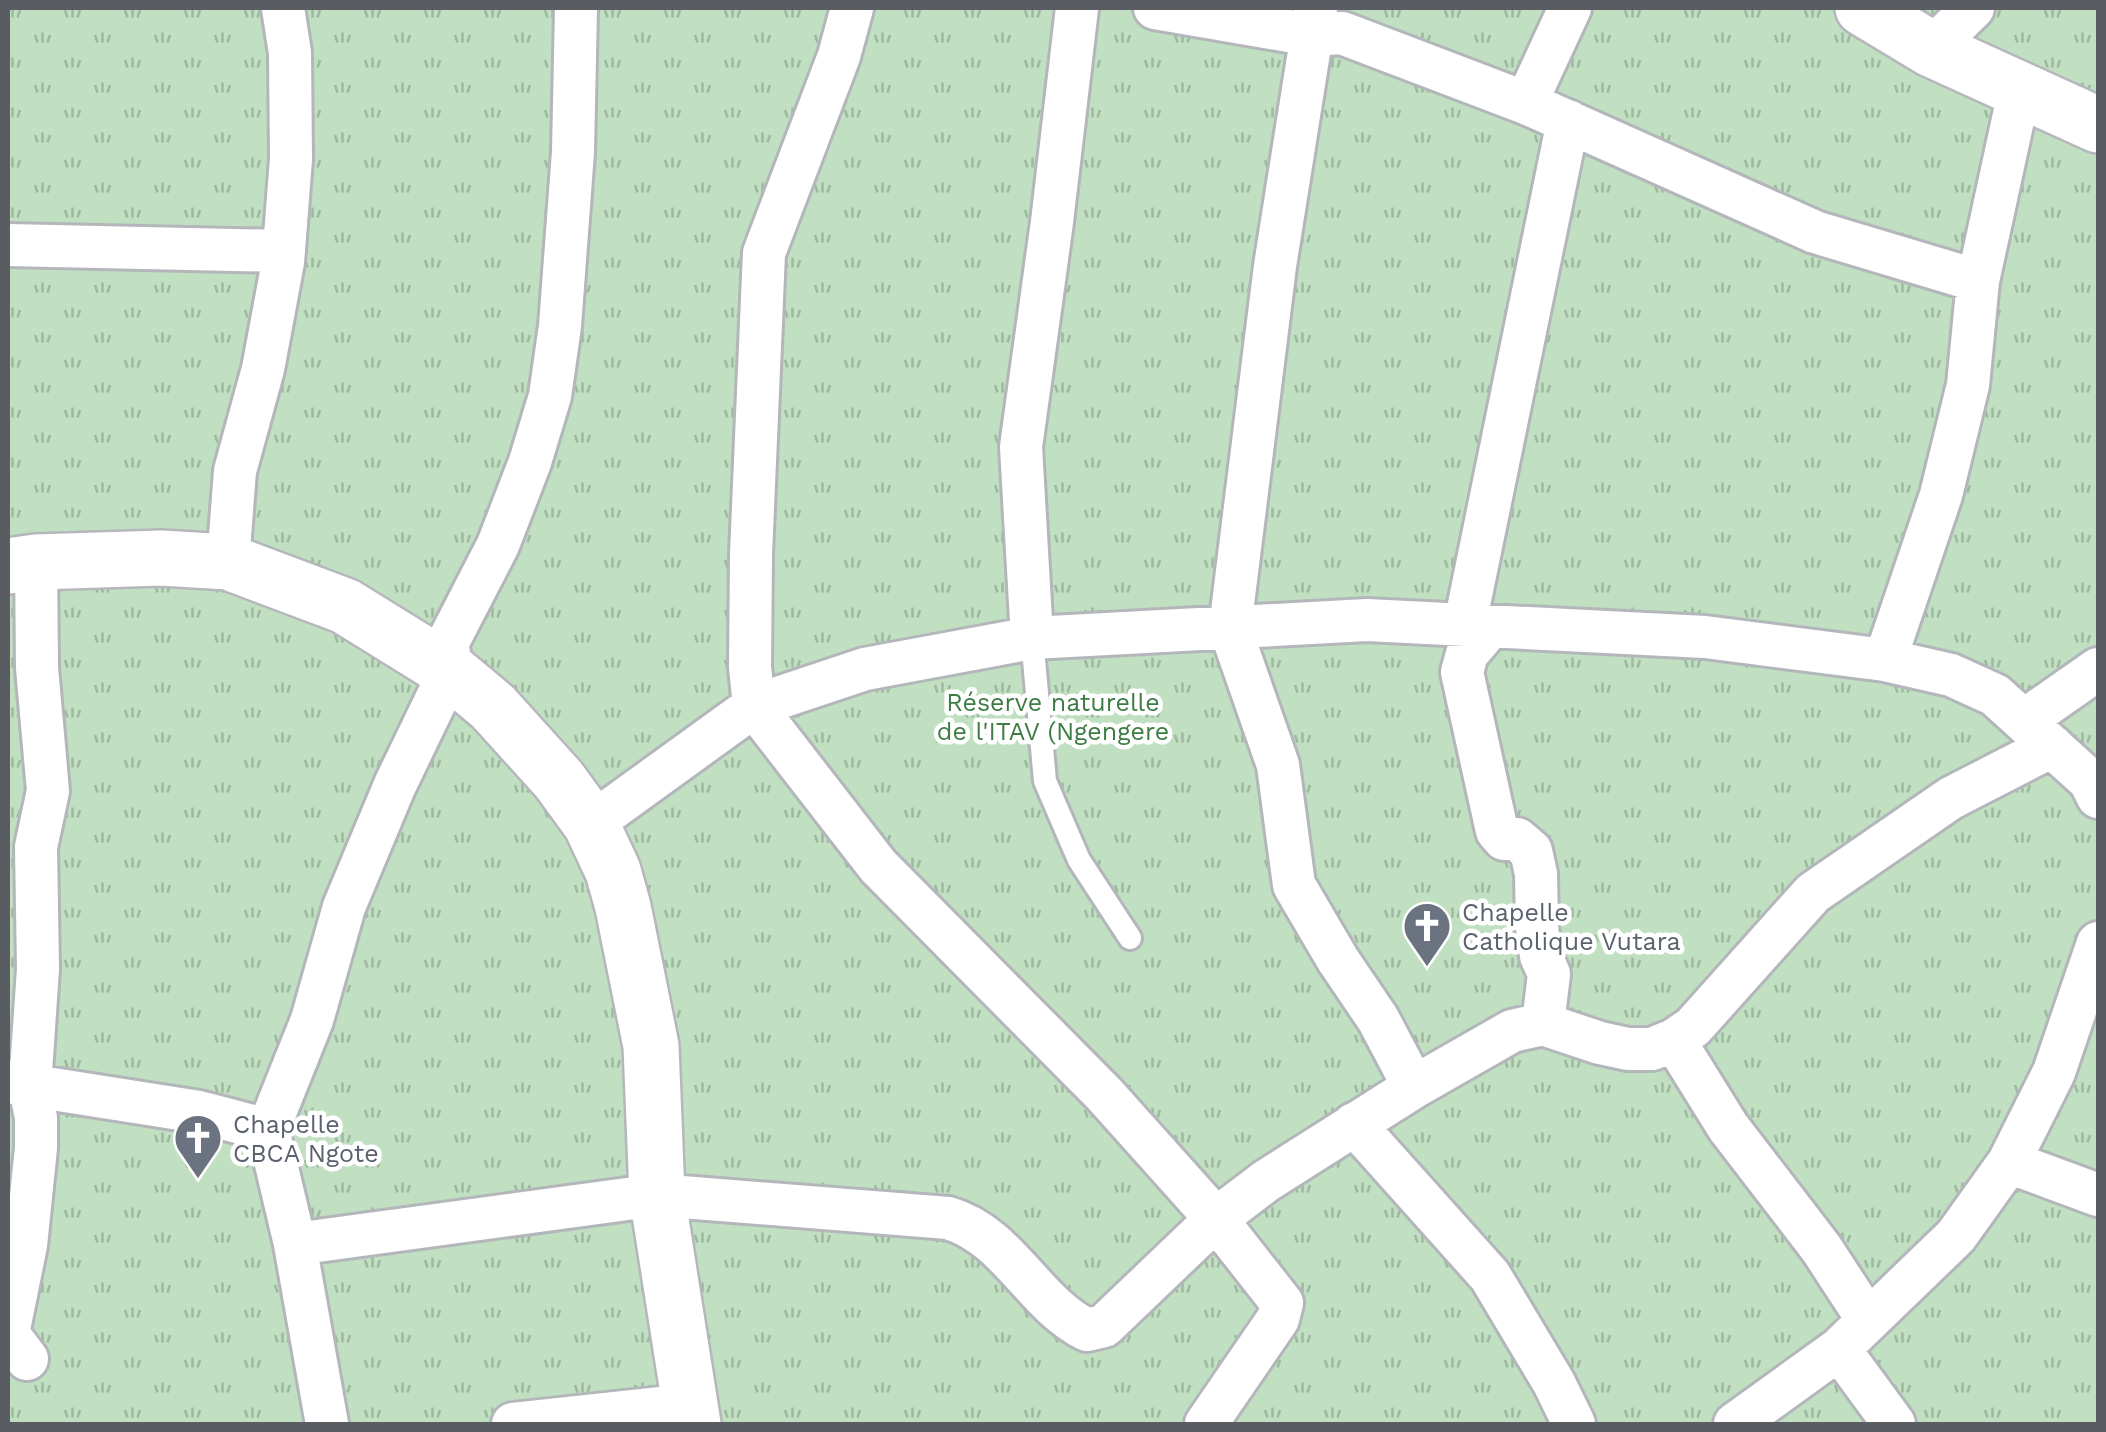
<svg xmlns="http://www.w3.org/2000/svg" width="2106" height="1432" font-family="'Work Sans',sans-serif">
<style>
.park{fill:url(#park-tufts)}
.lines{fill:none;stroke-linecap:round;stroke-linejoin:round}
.lane-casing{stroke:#b3b6ba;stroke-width:28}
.street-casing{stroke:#b3b6ba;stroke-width:48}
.secondary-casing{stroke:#b5b7bc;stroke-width:60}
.lane{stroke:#fff;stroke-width:22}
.street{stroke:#fff;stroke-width:42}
.secondary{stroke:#fff;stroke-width:55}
.labels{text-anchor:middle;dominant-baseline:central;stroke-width:9;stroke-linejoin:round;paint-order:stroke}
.park-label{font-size:25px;fill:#3d7c43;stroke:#fff}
.worship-label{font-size:25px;fill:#5b616d;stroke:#fff;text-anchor:start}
</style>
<defs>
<pattern id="park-tufts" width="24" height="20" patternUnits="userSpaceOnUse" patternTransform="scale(2.5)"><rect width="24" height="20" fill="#c0e0c1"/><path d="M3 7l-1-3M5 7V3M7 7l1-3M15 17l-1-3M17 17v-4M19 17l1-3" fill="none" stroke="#9fb9a0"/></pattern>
</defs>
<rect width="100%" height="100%" fill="#ebe9e1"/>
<!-- park -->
<path class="park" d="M8,8H2098V1424H8Z"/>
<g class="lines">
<!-- lane casing -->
<g class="lane-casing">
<path id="lane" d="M1032,638L1045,781L1079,860L1130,938"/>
</g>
<!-- street casing -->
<g class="street-casing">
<path id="street" d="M852,8L839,56L764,253L751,554L750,667L754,706L878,866L1105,1095L1216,1219L1282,1303L1278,1319L1206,1424
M1155,8L1312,35L1342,33L1526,103L1815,232L1978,281
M1316,8L1275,266L1230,628L1278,765L1294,885L1338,960L1378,1019L1414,1087
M1931,49L1973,8
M1526,103L1570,8
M8,245L284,251
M228,562L235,471L263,369L283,262L291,159L290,53L283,8
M1465,624L1568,121
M1489,628L1467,654L1462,672L1497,831L1504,839H1517L1531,851L1536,874L1537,928L1541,956L1549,974L1543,1024
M1032,638L1021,447L1052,222L1077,8
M1885,660L1941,495L1968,385L1978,281L2019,92
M2025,720L2098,669
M591,824L754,706L865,669L1032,638L1367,620L1705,637L1885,660L1951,675L1995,695L2090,781L2098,797
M1674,1040L1728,1127L1821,1248L1868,1320
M8,1082L199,1112L268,1130
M1354,1124L1490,1276L1554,1383L1574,1424
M2009,1162L2098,1195
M295,1244L657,1195L948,1218C1009,1236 1033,1303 1087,1330L1104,1326L1216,1219L1266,1181L1414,1087L1512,1031L1543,1024L1600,1043L1628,1049H1652L1674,1040L1693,1027L1813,893L1951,798L2052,746
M1839,1349L1894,1424
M27,1359L8,1334L26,1245L36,1148V1118L30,1086L38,969L36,847L48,791L37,668L36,562
M327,1424L295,1244L268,1130L312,1020L344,907L395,785L450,671L448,642L498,545L530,462L550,396L560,326L573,152L576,8
M513,1424L689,1405
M1735,1424L1839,1349L1956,1236L2009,1162L2054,1072L2098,943"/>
</g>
<!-- secondary casing -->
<g class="secondary-casing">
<path id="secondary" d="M1863,8L1931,49L2098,125
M8,566L36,562L161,558L228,562L345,606L450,671L493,707L559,780L591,824L613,871L623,907L651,1046L657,1195L693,1424"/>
</g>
<!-- lane -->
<use href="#lane" class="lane"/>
<!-- street -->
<use href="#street" class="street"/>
<!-- secondary -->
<use href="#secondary" class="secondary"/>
</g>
<!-- icons -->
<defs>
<g id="church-pin" transform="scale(2.5)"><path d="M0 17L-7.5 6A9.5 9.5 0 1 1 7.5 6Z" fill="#6b7280" stroke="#fff"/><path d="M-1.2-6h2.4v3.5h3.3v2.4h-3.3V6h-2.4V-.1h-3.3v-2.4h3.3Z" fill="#fff"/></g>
</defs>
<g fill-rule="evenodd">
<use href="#church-pin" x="1427" y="926"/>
<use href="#church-pin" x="198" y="1138"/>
</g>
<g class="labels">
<!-- park labels -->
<g class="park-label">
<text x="1053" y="702">Réserve naturelle<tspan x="1053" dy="29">de l'ITAV (Ngengere</tspan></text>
</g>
<!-- worship labels -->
<g class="worship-label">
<text x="1462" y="912">Chapelle<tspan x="1462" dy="29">Catholique Vutara</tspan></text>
<text x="233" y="1124">Chapelle<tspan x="233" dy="29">CBCA Ngote</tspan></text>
</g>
</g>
<!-- border -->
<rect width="2106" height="1432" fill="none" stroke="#595c60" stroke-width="20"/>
</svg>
